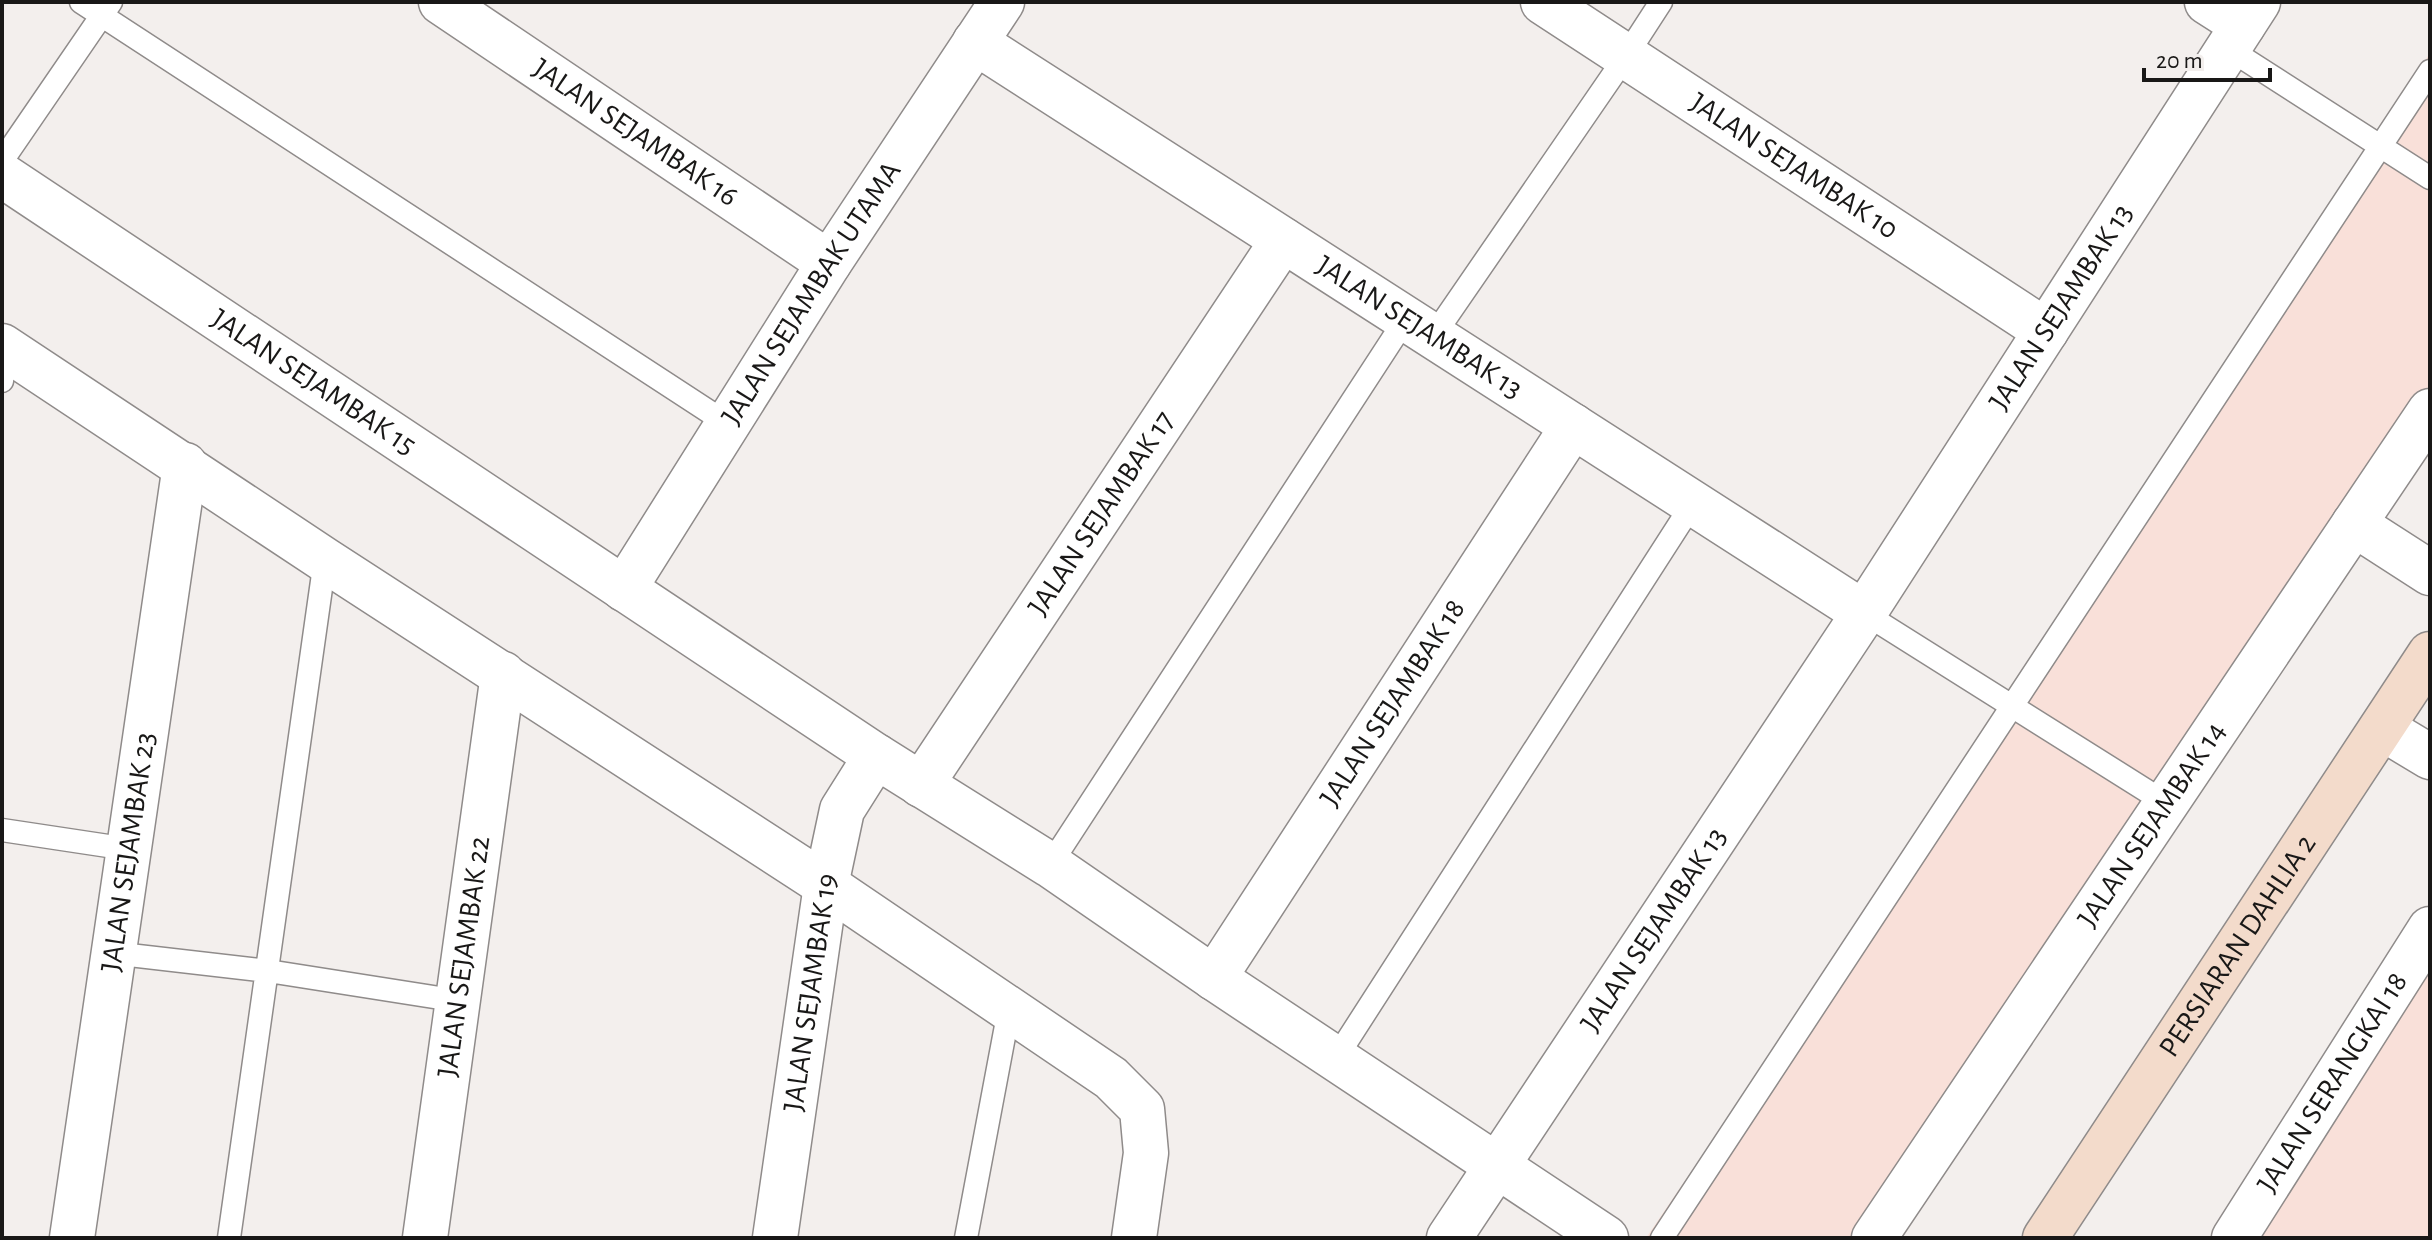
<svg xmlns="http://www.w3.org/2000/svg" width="2432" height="1240" font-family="'Alegreya Sans',sans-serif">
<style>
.commercial{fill:#f9e0d9}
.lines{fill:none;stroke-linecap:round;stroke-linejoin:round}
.lane-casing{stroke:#8f8b8a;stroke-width:25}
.street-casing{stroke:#8f8b8a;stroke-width:47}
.secondary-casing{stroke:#8f8b8a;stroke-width:47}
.lane{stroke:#fff;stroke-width:22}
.street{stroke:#fff;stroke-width:44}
.secondary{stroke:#f3dbcb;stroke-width:44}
.labels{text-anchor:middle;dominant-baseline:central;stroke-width:8;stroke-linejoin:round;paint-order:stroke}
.street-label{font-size:30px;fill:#191817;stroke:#f3efed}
</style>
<rect width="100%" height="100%" fill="#f3efed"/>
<!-- commercial -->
<path class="commercial" d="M2430,53V440L1891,1238H1646L1816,988Z
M2430,903V1238H2216Z"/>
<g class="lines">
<!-- lane casing -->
<g class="lane-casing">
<path id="lane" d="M81,2L728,424
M2229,49L2430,178
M2,161L111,2
M1432,338L1626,56L1661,2
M2,381L6,349
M1864,613L2166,803
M2,830L128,849
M1050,865L1405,320
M112,953L268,971L459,1001
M1336,1058L1693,503
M229,1238L325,560
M966,1238L1009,1010
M1662,1238L2430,71"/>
</g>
<!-- street casing -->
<g class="street-casing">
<g id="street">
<path id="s1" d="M441,2L829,263"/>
<path id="s2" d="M1543,2L2046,331"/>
<path d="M2207,2L2243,25"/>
<path id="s3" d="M975,42L1864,613"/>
<path id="s4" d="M2,175L876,756L1050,865L1214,978L1606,1238"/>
<path d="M2,346L325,560L826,885L1111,1078L1142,1109L1146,1153L1134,1238"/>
<path d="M2354,524L2430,573"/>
<path id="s5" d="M624,589L829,263L1002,2"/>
<path d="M2382,728L2430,757"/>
<path id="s6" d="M921,785L1283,240"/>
<path id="s7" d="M1214,978L1573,426"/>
<path id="s8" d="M72,1238L185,465"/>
<path id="s9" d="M425,1238L503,674"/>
<path id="s10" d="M775,1238L826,885L842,810L876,756"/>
<path id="s11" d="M1449,1238L1864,613L2258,2"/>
<path id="s12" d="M1874,1238L2430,411"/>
<path id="s13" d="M2234,1238L2430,929"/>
</g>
</g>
<!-- secondary casing -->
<g class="secondary-casing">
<g id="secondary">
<path id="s14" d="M2045,1238L2430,654"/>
</g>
</g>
<!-- lane -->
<use href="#lane" class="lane"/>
<!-- street -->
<use href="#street" class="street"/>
<!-- secondary -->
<use href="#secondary" class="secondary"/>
</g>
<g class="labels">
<!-- street labels -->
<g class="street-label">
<text stroke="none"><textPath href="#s1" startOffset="234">JALAN SEJAMBAK 16</textPath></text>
<text stroke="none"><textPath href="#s2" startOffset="300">JALAN SEJAMBAK 10</textPath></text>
<text stroke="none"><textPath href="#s5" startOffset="350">JALAN SEJAMBAK UTAMA</textPath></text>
<text stroke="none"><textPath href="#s11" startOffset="1114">JALAN SEJAMBAK 13</textPath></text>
<text stroke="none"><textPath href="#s3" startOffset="528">JALAN SEJAMBAK 13</textPath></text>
<text stroke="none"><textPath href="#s4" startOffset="374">JALAN SEJAMBAK 15</textPath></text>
<text stroke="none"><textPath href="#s6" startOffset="326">JALAN SEJAMBAK 17</textPath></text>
<text stroke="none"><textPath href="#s7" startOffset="328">JALAN SEJAMBAK 18</textPath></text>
<text stroke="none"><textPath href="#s12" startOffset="498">JALAN SEJAMBAK 14</textPath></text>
<text stroke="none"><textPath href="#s8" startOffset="390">JALAN SEJAMBAK 23</textPath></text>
<text stroke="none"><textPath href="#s11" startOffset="370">JALAN SEJAMBAK 13</textPath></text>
<text stroke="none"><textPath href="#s14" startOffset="350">PERSIARAN DAHLIA 2</textPath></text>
<text stroke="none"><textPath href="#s9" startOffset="284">JALAN SEJAMBAK 22</textPath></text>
<text stroke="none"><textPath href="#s10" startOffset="248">JALAN SEJAMBAK 19</textPath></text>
<text stroke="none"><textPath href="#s13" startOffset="184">JALAN SERANGKAI 18</textPath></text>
</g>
</g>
<!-- border -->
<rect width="2432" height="1240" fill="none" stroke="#191817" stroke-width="8"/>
<!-- scale -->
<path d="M2144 68v12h126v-12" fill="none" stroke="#191817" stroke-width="4"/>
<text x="2156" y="68" font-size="24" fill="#191817" stroke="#f3efed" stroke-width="6" paint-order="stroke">20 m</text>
</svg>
